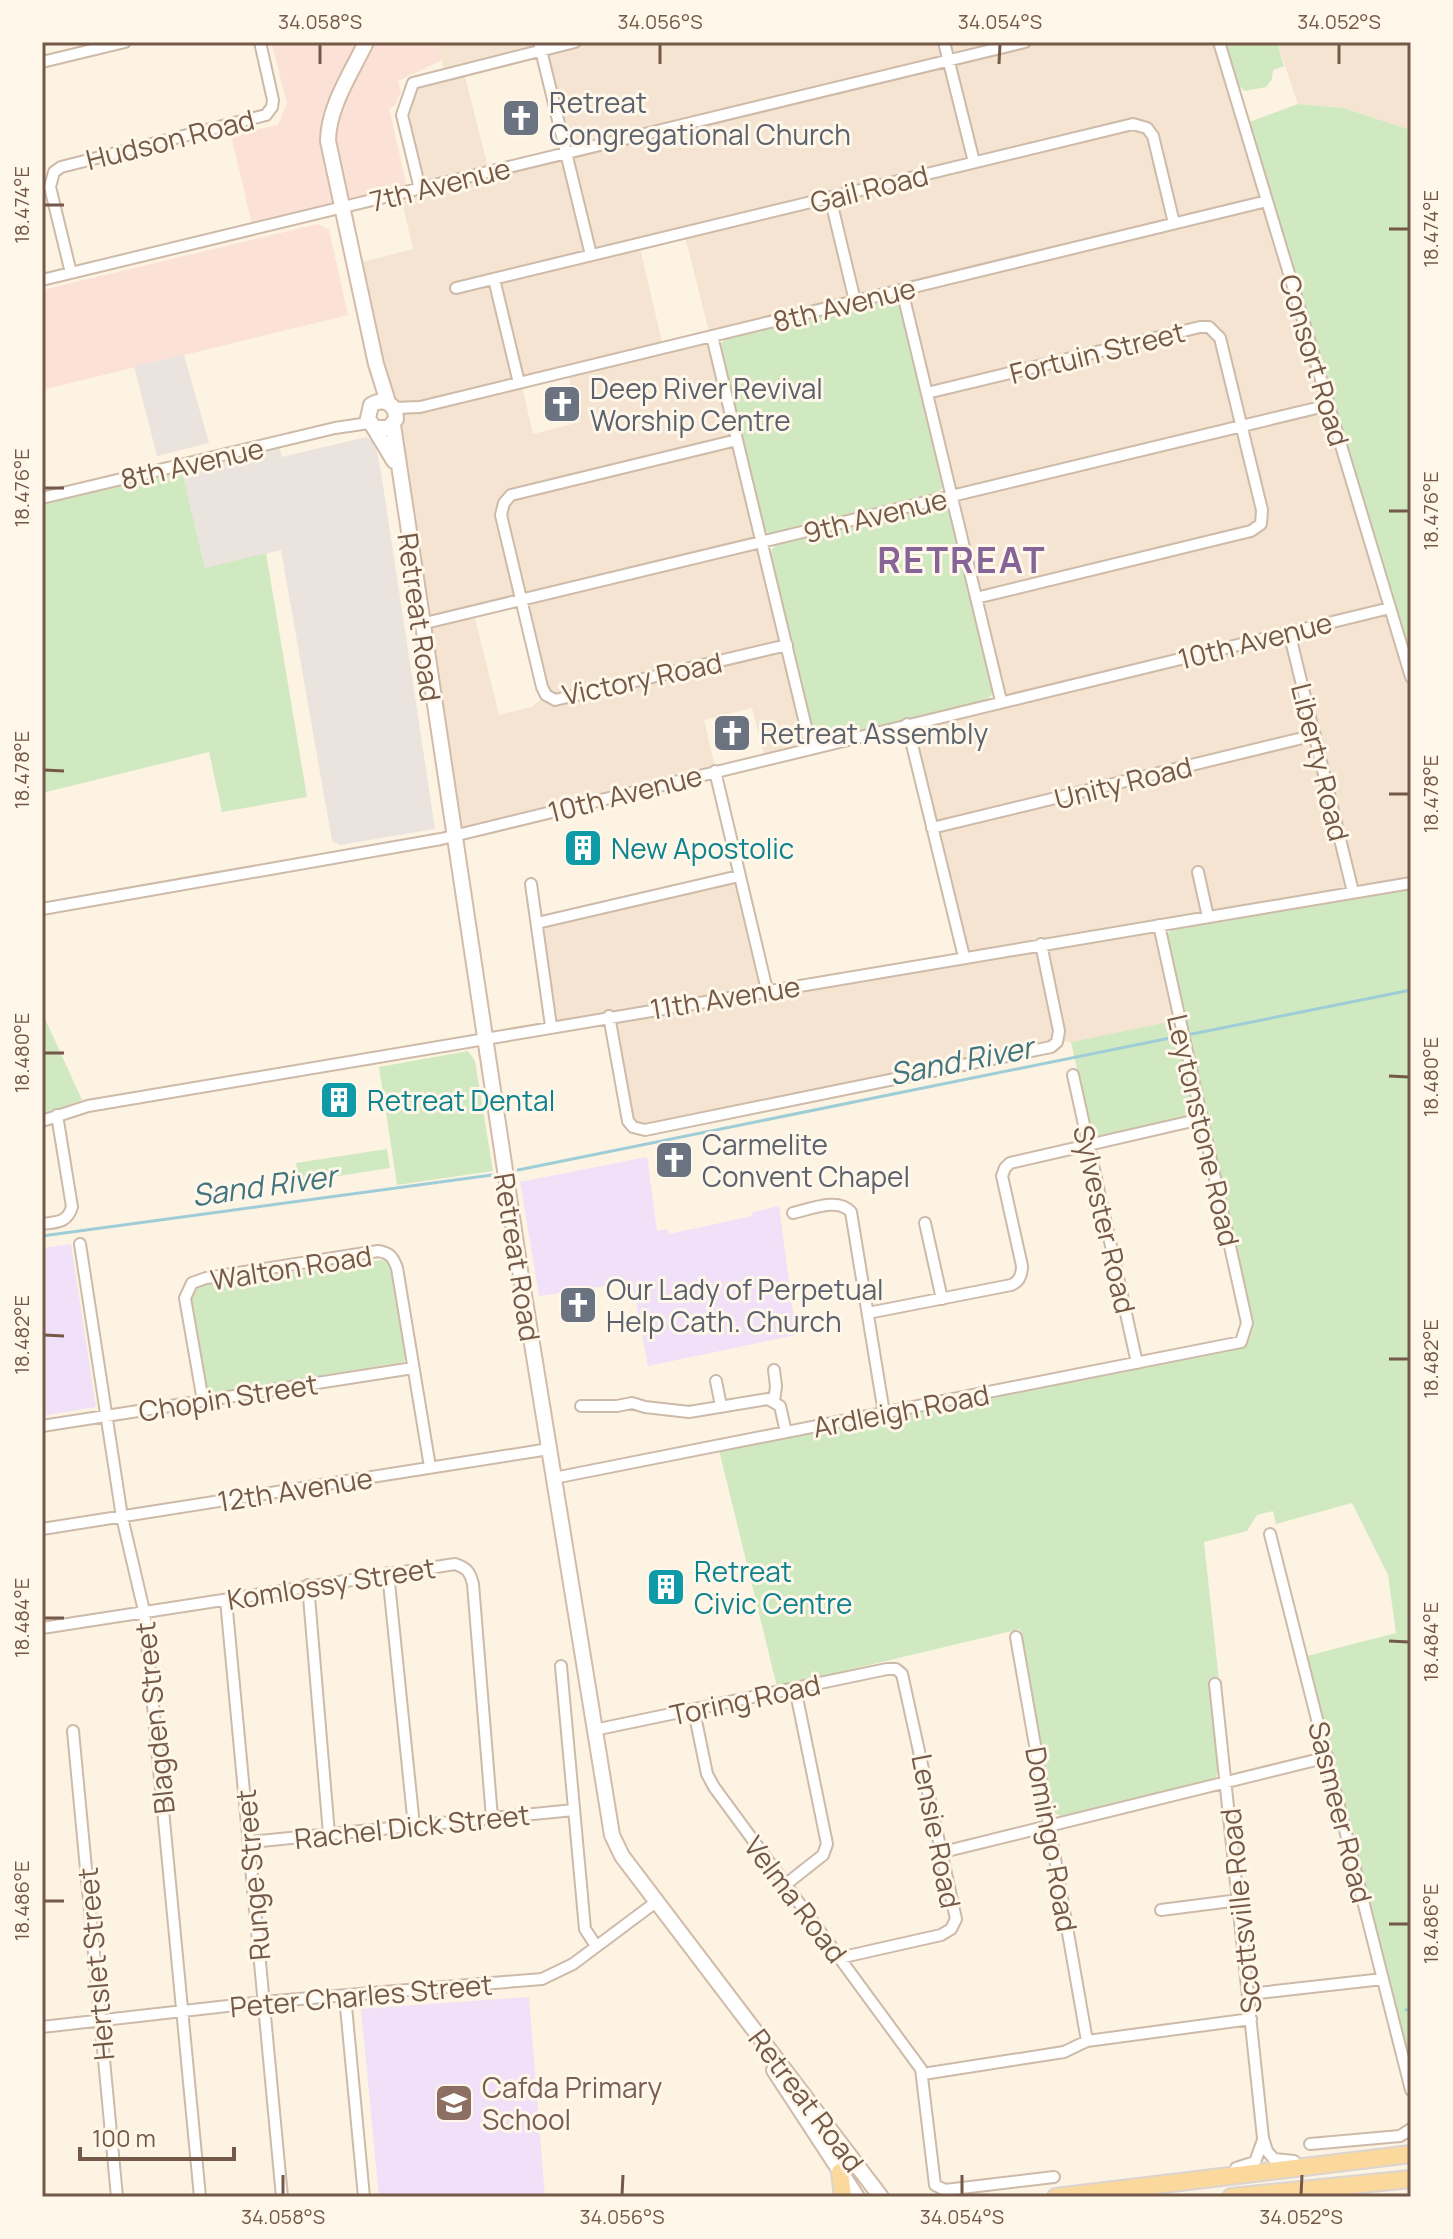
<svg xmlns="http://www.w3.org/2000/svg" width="1453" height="2239" font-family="Manrope,sans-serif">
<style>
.residential{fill:#f4e4d1;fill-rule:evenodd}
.commercial{fill:#fce2d6}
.industrial{fill:#ebe4de}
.education{fill:#f0e0f8}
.green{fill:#d1e9c1}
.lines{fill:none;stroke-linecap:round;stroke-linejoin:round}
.stream{stroke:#9ecdd7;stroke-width:3}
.minor-casing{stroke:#cdbaa9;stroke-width:14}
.secondary-casing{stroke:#d2bca9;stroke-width:18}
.primary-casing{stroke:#dbd4d0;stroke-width:20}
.minor{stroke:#fff;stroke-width:10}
.secondary{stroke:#fff;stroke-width:14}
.primary{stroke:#fbd89b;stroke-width:16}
.ticks{fill:none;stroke:#745949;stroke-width:3}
.labels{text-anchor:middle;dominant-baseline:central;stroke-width:6;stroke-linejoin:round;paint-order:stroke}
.worship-label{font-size:28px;fill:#5b616d;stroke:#fff7e9;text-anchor:start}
.street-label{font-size:28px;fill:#745949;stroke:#fff7e9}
.culture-label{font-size:28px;fill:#0d838f;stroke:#fff7e9;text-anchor:start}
.education-label{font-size:28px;fill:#785e54;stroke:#fff7e9;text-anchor:start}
.water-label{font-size:30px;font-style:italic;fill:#407580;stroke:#fff7e9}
.district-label{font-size:36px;font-weight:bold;letter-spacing:2px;fill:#876497;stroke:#fff7e9}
.neatline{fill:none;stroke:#745949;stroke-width:3}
.ticks-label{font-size:20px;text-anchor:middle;fill:#745949}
</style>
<rect width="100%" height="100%" fill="#fcf3e3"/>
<!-- residential -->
<path class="residential" d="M437,42H1219L1411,679V882L1159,924L1179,1021L1071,1042L1057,1041L645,1130L633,1127L610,1016L550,1026L536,922L739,875L766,990L963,957L906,724L1000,701L902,290L711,336L811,747L765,759L752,708L704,720L716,771L452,835L395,419L417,408L395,407L354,264L413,249L400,193L419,189L401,114L411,85L445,73ZM540,50L565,153L489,171L463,69ZM684,232L710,336L663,346L639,244ZM567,371L580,422L533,434L521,382ZM521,601L546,695L532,707L499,715L473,611Z
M1277,42H1411V130L1343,108L1298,104Z"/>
<!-- commercial -->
<path class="commercial" d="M271,42H437L442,60L398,81L401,92L395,106L389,108L408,192L253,229L231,135L278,125L287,103Z
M318,224L329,230L348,315L42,390V290Z"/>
<!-- industrial -->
<path class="industrial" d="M184,355L209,443L157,456L134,366Z
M366,437L375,443L381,472L435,829L340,845L332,841L281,550L205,568L182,471L279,447L282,457Z"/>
<!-- education -->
<path class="education" d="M647,1157L657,1231L668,1229L669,1234L752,1216L753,1212L779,1206L796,1335L648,1366L632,1282L539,1296L520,1182Z
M71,1244L96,1407L42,1416V1248Z
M529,1997L545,2197H379L361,2009Z"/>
<!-- green -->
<path class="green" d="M1224,42H1277L1284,66L1273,70L1272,79L1266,87L1245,91L1237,84Z
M1298,104L1343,108L1411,130V660L1249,122Z
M891,298L898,301L902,308L943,488L933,495L777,534L768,533L762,526L720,349L722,342L729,337Z
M182,471L205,568L266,553L307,797L222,812L209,752L42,793V505Z
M936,504L947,507L952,515L993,689L991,696L984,701L826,739L818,737L812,731L770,558L772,549L778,543Z
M1411,888V2069L1307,1656L1396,1633L1388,1575L1352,1503L1276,1524L1273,1511L1257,1515L1247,1531L1204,1542L1219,1681L1210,1683L1219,1765L1216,1777L1209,1781L1064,1817L1056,1814L1051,1806L1020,1629L777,1687L719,1450L1231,1350C1244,1347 1251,1341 1252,1327L1167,940L1168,933L1176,927Z
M42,1012L82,1100L42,1115Z
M1175,1021L1193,1104L1192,1113L1187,1118L1096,1136L1090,1130L1071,1042Z
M468,1051L475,1061L493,1171L397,1185L379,1067Z
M387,1149L390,1168L299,1182L296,1163Z
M389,1259L392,1264L406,1353L404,1362L214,1393L207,1387L191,1294L199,1285Z"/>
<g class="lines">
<!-- stream -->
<path class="stream" d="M1187,1035L1411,990
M518,1170L1180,1036
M42,1236L492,1175
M1406,2010L1411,2007"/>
<!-- minor casing -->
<g class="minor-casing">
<path id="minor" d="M539,42L591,255
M944,42L974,162
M1219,42L1411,677
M42,62L125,42
M420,189L402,115L413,83L575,42
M830,197L855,301
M71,273L50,187L54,172L61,167L266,115L272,107L273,100L260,42
M494,279L519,383
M42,280L1025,42
M456,288L1133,124L1147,128L1153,136L1174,223
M902,290L1001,701
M712,336L811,748
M927,393L1200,327H1209L1220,338L1262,510L1261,524L1251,531L976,598
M394,408L420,407L1267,201
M737,440L511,495L504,503L501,515L542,687L546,695L555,700L787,645
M42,498L335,428L369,423
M421,624L1329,405
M1289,632L1353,892
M907,724L964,957
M715,771L767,990
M932,828L1315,735
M1198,872L1208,917
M531,884L551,1026
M42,909L441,839L1390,608
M537,923L739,876
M609,1016L628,1121L633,1127L645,1130L1051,1047L1057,1042L1059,1031L1041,944
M1073,1075L1137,1363
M42,1121L88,1106L1411,883
M793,1213C811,1209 838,1197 851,1212L884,1413
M925,1223L942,1299
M42,1224C57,1222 67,1223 72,1207L57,1115
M80,1244L122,1517L144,1611L200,2197
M868,1313L1011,1285C1019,1282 1022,1275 1022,1266L1002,1176L1005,1168L1010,1163L1201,1119
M774,1370L776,1386L774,1401
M716,1381L721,1406
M203,1401L185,1298L192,1283L206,1278L378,1251C390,1253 393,1257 397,1268L430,1467
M581,1406H617L632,1403L645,1407L689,1412L768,1399L780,1406L786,1432
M42,1426L413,1368
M554,1478L1241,1342L1247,1323L1159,925
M42,1529L549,1449
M1270,1534L1411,2090
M388,1573L414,1826
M308,1585L329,1834
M226,1600L282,2197
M42,1628L455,1564C467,1568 470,1572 473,1584L492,1818
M1016,1637L1087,2041
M561,1666L585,1929L596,1946
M1215,1684L1263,2138L1267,2151L1274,2159L1294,2161
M694,1711L707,1774L714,1787L921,2069L935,2185L945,2190L1054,2177
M594,1730L887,1669H896L902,1674L956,1919L951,1929L941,1935L839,1958
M73,1731L117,2197
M250,1842L574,1810
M943,1852L1328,1757
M785,1885L823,1855L827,1844L795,1688
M1161,1910L1239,1900
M1249,1994L1383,1979
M345,1996L364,2197
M42,2027L263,2002L542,1979L573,1964L656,1902
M923,2074L1064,2052L1087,2041L1251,2019
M1310,2144L1400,2136L1411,2129
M1236,2168L1255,2162L1263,2140"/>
</g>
<!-- secondary casing -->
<g class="secondary-casing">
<path id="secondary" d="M366,42C352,72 328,107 328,141L376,364L388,402
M393,425L520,1270L612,1835L622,1856L881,2197
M376,428H389L396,419C396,404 384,397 371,405L368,418L394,461
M774,2070L857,2197"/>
</g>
<!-- primary casing -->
<g class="primary-casing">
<path id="primary" d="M840,2172L843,2197
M1056,2197L1411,2154
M1231,2197L1411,2179"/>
</g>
<!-- minor -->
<use href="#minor" class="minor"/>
<!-- secondary -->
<use href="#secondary" class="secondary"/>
<!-- primary -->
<use href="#primary" class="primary"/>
</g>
<!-- ticks -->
<path class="ticks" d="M320,64V44M660,64V44M999,64L1000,44M1339,64V44M44,205H64M1389,229H1409M44,488H64M1389,511H1409M44,770L64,771M1389,794H1409M44,1053H64M1389,1076L1409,1077M44,1335L64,1336M1389,1359H1409M44,1618H64M1389,1641L1409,1642M44,1901H64M1389,1924H1409M283,2195V2175M622,2195L623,2175M962,2195V2175M1301,2195L1302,2175"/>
<!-- icons -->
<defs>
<g id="church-square" transform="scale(2)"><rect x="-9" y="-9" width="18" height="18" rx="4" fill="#6b7280" stroke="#fff7e9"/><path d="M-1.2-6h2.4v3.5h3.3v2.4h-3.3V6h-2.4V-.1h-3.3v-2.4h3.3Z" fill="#fff"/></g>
<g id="building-square" transform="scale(2)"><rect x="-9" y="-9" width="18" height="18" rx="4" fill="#0f9aa8" stroke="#fff7e9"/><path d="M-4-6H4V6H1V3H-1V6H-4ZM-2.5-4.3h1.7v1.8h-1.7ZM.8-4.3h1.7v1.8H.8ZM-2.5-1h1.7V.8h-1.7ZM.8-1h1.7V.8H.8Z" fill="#fff"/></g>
<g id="school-square" transform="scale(2)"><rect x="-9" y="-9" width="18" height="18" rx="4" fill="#8d6e63" stroke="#fff7e9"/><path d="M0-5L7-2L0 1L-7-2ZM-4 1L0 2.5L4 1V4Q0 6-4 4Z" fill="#fff"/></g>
</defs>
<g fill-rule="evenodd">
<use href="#church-square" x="521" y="118"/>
<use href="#church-square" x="562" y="404"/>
<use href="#church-square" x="732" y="733"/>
<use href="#building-square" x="583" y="848"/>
<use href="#building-square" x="339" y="1100"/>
<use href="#church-square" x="674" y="1160"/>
<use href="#church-square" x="578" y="1305"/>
<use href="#building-square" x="666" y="1587"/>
<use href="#school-square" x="454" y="2103"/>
</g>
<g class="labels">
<!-- worship labels -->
<g class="worship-label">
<text x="549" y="102">Retreat<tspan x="549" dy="32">Congregational Church</tspan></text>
<text x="590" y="388">Deep River Revival<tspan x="590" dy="32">Worship Centre</tspan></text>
<text x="760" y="733">Retreat Assembly</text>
<text x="702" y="1144">Carmelite<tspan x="702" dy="32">Convent Chapel</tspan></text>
<text x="606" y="1289">Our Lady of Perpetual<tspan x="606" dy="32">Help Cath. Church</tspan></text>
</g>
<!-- street labels -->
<g class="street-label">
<text transform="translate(170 139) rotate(-14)">Hudson Road</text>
<text transform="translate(440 184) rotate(-14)">7th Avenue</text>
<text transform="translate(869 188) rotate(-14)">Gail Road</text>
<text transform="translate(844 304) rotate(-14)">8th Avenue</text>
<text transform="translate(1097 352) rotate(-14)">Fortuin Street</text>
<text transform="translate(1315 360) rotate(73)">Consort Road</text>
<text transform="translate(192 463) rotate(-13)">8th Avenue</text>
<text transform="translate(875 515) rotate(-14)">9th Avenue</text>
<text transform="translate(420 617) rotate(82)">Retreat Road</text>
<text transform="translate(1255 640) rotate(-14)">10th Avenue</text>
<text transform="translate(642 678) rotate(-12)">Victory Road</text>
<text transform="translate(1321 762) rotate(76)">Liberty Road</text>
<text transform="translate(1123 782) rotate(-14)">Unity Road</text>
<text transform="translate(625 793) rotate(-14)">10th Avenue</text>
<text transform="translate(725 997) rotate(-9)">11th Avenue</text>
<text transform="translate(1204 1130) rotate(77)">Leytonstone Road</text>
<text transform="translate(1105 1219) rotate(77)">Sylvester Road</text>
<text transform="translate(518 1257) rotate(81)">Retreat Road</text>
<text transform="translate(291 1267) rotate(-9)">Walton Road</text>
<text transform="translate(228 1397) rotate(-9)">Chopin Street</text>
<text transform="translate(901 1410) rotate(-11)">Ardleigh Road</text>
<text transform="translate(295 1489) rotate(-9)">12th Avenue</text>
<text transform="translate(331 1583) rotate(-9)">Komlossy Street</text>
<text transform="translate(745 1699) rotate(-12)">Toring Road</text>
<text transform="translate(154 1718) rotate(-96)">Blagden Street</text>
<text transform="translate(1341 1812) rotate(76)">Sasmeer Road</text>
<text transform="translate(412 1826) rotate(-6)">Rachel Dick Street</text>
<text transform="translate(937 1831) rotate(79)">Lensie Road</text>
<text transform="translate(1052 1839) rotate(80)">Domingo Road</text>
<text transform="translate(252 1875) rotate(-95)">Runge Street</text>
<text transform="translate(796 1899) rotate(53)">Velma Road</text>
<text transform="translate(1240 1911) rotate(-96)">Scottsville Road</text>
<text transform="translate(95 1964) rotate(-95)">Hertslet Street</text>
<text transform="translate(361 1995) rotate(-5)">Peter Charles Street</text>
<text transform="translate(807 2100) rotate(53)">Retreat Road</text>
</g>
<!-- culture labels -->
<g class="culture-label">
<text x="611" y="848">New Apostolic</text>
<text x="367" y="1100">Retreat Dental</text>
<text x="694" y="1571">Retreat<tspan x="694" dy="32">Civic Centre</tspan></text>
</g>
<!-- education labels -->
<g class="education-label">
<text x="482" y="2087">Cafda Primary<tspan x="482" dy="32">School</tspan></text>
</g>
<!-- water labels -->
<g class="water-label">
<text transform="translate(961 1060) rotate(-11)">Sand River</text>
<text transform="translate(264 1185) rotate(-8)">Sand River</text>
</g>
<!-- district labels -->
<g class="district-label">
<text x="962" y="559">RETREAT</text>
</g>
</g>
<!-- border -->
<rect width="1453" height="2239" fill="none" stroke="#fff7e9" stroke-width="88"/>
<!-- scale -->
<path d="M80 2147v12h154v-12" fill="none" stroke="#745949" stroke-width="4"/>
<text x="92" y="2147" font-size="24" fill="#745949" stroke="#fff7e9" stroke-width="6" paint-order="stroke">100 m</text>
<rect x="44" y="44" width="1365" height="2151" class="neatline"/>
<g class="ticks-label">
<text x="320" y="29">34.058°S</text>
<text x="660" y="29">34.056°S</text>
<text x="1000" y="29">34.054°S</text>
<text x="1339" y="29">34.052°S</text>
<text transform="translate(22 205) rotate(-90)" y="7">18.474°E</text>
<text transform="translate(1431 229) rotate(-90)" y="7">18.474°E</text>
<text transform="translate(22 488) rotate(-90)" y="7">18.476°E</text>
<text transform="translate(1431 511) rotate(-90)" y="7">18.476°E</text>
<text transform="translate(22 770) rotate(-90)" y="7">18.478°E</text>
<text transform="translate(1431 794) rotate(-90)" y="7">18.478°E</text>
<text transform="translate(22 1053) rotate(-90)" y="7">18.480°E</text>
<text transform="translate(1431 1077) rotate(-90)" y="7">18.480°E</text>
<text transform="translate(22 1335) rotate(-90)" y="7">18.482°E</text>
<text transform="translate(1431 1359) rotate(-90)" y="7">18.482°E</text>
<text transform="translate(22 1618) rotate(-90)" y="7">18.484°E</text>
<text transform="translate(1431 1642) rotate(-90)" y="7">18.484°E</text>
<text transform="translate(22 1901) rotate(-90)" y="7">18.486°E</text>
<text transform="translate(1431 1924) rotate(-90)" y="7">18.486°E</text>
<text x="283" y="2224">34.058°S</text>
<text x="622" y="2224">34.056°S</text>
<text x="962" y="2224">34.054°S</text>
<text x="1301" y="2224">34.052°S</text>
</g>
</svg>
